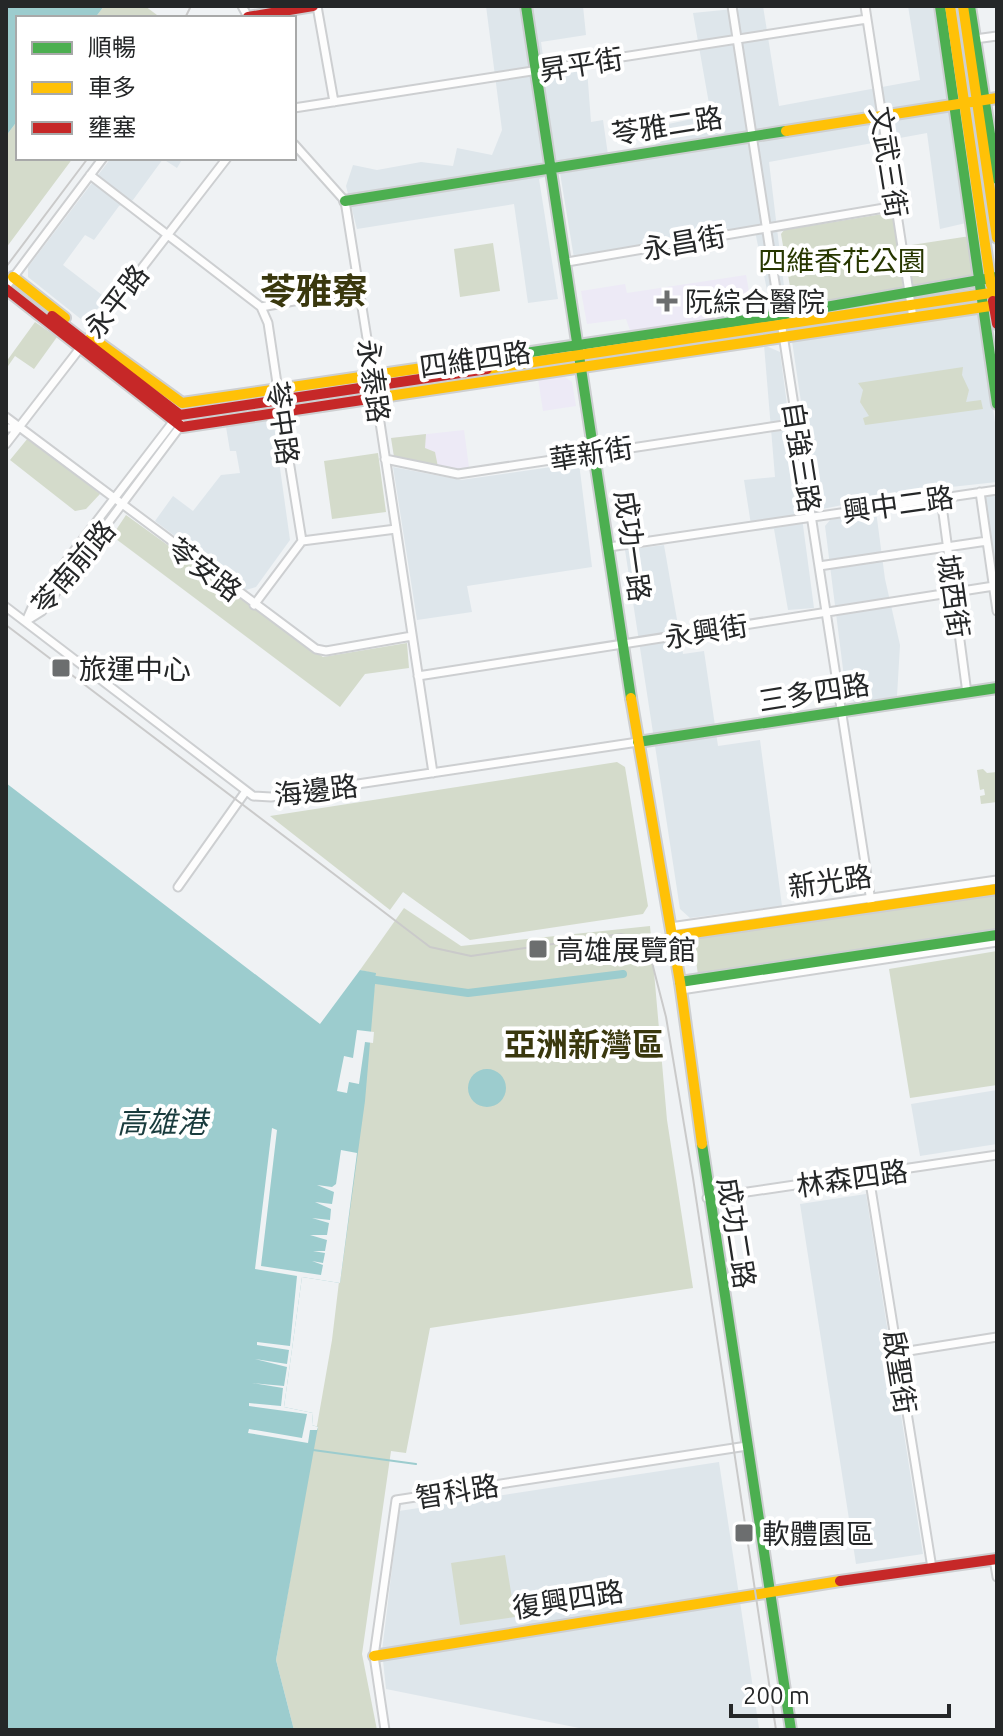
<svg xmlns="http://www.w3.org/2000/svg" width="1003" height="1736" font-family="Ubuntu,'Noto Sans TC',sans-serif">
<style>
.built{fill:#dee6eb}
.medical{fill:#edeaf6}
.green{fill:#d4dbcb}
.water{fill:#9cccce}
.pier{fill:#eff2f4}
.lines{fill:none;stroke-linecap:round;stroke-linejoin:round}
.stream{stroke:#9cccce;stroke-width:2}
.canal{stroke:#9cccce;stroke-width:8}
.street-casing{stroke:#cdcfd1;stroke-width:11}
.fast-casing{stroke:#cdcfd1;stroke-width:14}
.slow-casing{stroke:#cdcfd1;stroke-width:14}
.jam-casing{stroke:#cdcfd1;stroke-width:14}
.street{stroke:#fdfdfd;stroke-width:7}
.fast{stroke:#4caf50;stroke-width:10}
.slow{stroke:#ffc107;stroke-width:10}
.jam{stroke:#c62828;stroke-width:10}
.tram{stroke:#cacaca;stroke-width:2}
.poi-dot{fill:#6c6e6f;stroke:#fff;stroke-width:3}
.labels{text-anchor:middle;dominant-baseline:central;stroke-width:8;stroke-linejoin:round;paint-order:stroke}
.street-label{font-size:28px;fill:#252728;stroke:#fff}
.park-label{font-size:28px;fill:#273700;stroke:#fff}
.poi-label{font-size:28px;fill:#252728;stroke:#fff;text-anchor:start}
.water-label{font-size:30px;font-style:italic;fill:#1a3c3e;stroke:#fff}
.quarter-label{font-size:32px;font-weight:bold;fill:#3a380e;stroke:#fff}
.district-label{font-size:36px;font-weight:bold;fill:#3a380e;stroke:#fff}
</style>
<rect width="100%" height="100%" fill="#eff2f4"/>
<!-- built -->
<path class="built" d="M486,6H583L586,35L541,42L546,77L587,69L591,122L603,120L608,155L656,147L654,127L711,115L693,13L763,6L779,106L920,80L908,6H937L966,223L940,229L927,133L769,162L786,303L770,305L754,226L574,258L560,173L539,179L558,299L528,303L514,204L357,229L346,186L353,165L377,170L421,162L453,166L457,148L492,155L502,130Z
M111,158H183L177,168L163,159L133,200L119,206L94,240L85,235L63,265L106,298L90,318L82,320L28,277V267Z
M980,312L997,437V482L914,491L817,510L792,341Z
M764,345L780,352L814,608L788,610L774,529L752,531L744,480L775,477Z
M267,421L274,425L290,540L256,587L246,590L155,521L173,496L193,511L221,475L240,473L236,451H230L226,427Z
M579,463L592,567L467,586L472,612L417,620L393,467L461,480Z
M997,495V592L984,497Z
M876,511L885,579L900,645L897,696L855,703L846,693L825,526L830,520Z
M664,545L683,654L704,651L718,746L760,740L782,906L690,918L680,909L625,550Z
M997,1090V1144L920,1156L911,1104Z
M866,1194L923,1554L856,1564L800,1204Z
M719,1462L759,1728L589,1730L386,1689L382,1651L399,1511Z"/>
<!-- medical -->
<path class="medical" d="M746,275L753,313L632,336L626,319L587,324L581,291L625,284L627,293Z
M562,375L572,382L576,406L543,411L538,379Z
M464,430L469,467L460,470L394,457L391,438Z"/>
<!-- green -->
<path class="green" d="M104,6H145L161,18H95Z
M18,120V158H73L6,248V136Z
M889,213L893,216L903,287L797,307L793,304L781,234L784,230Z
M970,236L976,272L973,276L911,287L905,246Z
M493,243L500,291L460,297L454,249Z
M35,322L57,337L34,369L15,356L6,369V362Z
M963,367L962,375L969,390L966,402L981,400L983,409L865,425L863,418L869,416L860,402L863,390L858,383Z
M426,434L425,448L435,452L438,467L394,457L391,438Z
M28,438L100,494L86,509L75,511L10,460Z
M378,453L386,512L332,519L324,461Z
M126,515L323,657L407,643L409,668L365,674L340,707L112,536Z
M617,762L625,767L648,906L643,914L470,940L403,892L390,910L270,816Z
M983,769L987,773L997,772V802L981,804L980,796L985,795L984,789L980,790L977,770Z
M997,893V932L698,975L693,938Z
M404,908L461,946L650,926L667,1120L693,1288L430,1328L406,1453L391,1451L362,1654L377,1730H294L276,1660L332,1340L376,974L360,970Z
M997,951V1085L910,1098L889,969Z
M505,1555L515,1617L460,1625L451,1563Z"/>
<!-- water -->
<path class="water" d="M6,6H104L95,18H18V120L6,136Z
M6,783L320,1024L360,970L376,973L365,1101L340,1283L302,1277L284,1407L313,1413L312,1425L318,1427L276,1660L294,1730H6Z
M468 1088a19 19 0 1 1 38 0a19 19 0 1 1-38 0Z"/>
<!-- pier -->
<path class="pier" d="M357,1030L374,1032L373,1043L365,1042L359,1084L349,1082L347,1093L337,1091L344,1056L353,1058Z
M272,1128L277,1130L261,1266L321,1275L323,1265L312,1261L323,1263L325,1253L313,1251H325L327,1240L310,1235H327L329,1223L312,1218L330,1220L331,1209L315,1202L332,1204L334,1192L317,1185L332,1187L336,1184L341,1150L357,1153L340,1283L302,1277L284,1407L313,1413L312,1425L318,1427L317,1430H310L308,1443L248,1433L249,1429L302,1438L307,1414L249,1406V1403L281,1406L283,1388L252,1383L284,1386L287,1367L255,1359L287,1364L289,1350L257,1345V1342L290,1346L297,1276L255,1269Z"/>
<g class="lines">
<!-- stream -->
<path class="stream" d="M313,1450L416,1464"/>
<!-- canal -->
<path class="canal" d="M376,980L468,993L623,974"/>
<!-- street casing -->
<g class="street-casing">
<path id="street" d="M242,6L248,17
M317,6L334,102
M732,6L872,908
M865,6L913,318
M975,39L997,36
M294,108L867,19
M294,144L345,201L373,376
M90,175L261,307L268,323L278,390
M567,262L896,206
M6,287L103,158
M261,307L360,289
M376,396L433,773
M281,411L302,541
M6,417L316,649L326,651L412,636
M6,428H18
M6,444L227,158
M385,459L458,474L797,423
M980,492L997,611
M941,498L967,693
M609,547L997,490
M819,566L987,541
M254,605L302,541L396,529
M6,607L253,796L271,797L638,742
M27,619L34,603L176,418
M26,621L42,611L182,424
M418,676L994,586
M178,887L246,791
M670,927L997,880
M681,990L997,942
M869,1176L932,1568
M707,1198L997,1155
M896,1353L997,1337
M994,1559L997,1577
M385,1730L374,1656L396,1500L747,1446"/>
</g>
<!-- fast casing -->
<g class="fast-casing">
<path id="fast" d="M526,6L631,698
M940,6L997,404
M970,6L997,179
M345,201L786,131
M484,359L780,315L997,277
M638,742L997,688
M680,982L997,935
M702,1144L791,1730"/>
</g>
<!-- slow casing -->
<g class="slow-casing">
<path id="slow" d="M950,6L991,285
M963,6L997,238
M786,131L997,98
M13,277L65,318
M91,337L182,403L484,359
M487,369L997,292
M362,400L997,305
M631,698L680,982L702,1144
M672,936L997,889
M374,1656L840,1581"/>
</g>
<!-- jam casing -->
<g class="jam-casing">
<path id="jam" d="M248,17L313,6
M6,289L182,427L362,400
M993,301L997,324
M52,316L180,415L487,369
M840,1581L997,1559"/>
</g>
<!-- street -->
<use href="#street" class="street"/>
<!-- fast -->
<use href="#fast" class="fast"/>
<!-- slow -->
<use href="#slow" class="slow"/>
<!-- jam -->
<use href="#jam" class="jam"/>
<!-- tram -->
<path class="tram" d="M185,18L191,6
M6,267L88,158
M6,625L430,947L471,956L621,934L641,939L648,947L666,1017L693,1178L776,1730"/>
</g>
<!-- markers -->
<g class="poi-dot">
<path d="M663 289h8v8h8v8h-8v8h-8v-8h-8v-8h8z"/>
<rect x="51" y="658" width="20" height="20" rx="4"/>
<rect x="528" y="939" width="20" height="20" rx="4"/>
<rect x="734" y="1523" width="20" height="20" rx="4"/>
</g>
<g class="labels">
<!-- street labels -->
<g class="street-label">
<text transform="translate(581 64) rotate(-9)">昇平街</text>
<text transform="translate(667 125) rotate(-9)">苓雅二路</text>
<text transform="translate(889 162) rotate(81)">文武三街</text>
<text transform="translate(684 242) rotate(-10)">永昌街</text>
<text transform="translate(116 301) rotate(-52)">永平路</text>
<text transform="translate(475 359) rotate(-8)">四維四路</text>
<text transform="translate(374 381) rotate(82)">永泰路</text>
<text transform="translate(283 423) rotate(82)">苓中路</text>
<text transform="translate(591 453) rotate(-9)">華新街</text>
<text transform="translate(802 457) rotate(81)">自強三路</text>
<text transform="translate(898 504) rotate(-8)">興中二路</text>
<text transform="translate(633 546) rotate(82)">成功一路</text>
<text transform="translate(73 567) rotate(-50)">苓南前路</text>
<text transform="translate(205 569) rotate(37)">苓安路</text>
<text transform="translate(954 596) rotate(82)">城西街</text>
<text transform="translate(706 631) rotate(-9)">永興街</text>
<text transform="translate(814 692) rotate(-9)">三多四路</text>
<text transform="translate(316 790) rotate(-7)">海邊路</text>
<text transform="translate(830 881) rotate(-8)">新光路</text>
<text transform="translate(852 1178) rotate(-8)">林森四路</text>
<text transform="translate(737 1233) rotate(81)">成功二路</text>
<text transform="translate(900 1372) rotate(81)">啟聖街</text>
<text transform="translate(457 1491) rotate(-9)">智科路</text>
<text transform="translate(568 1599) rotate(-9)">復興四路</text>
</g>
<!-- park labels -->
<g class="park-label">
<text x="842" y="260">四維香花公園</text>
</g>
<!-- poi labels -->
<g class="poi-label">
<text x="685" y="301">阮綜合醫院</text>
<text x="79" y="668">旅運中心</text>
<text x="556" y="949">高雄展覽館</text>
<text x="762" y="1533">軟體園區</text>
</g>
<!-- water labels -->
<g class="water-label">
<text x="162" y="1122">高雄港</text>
</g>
<!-- quarter labels -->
<g class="quarter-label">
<text x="584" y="1044">亞洲新灣區</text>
</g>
<!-- district labels -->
<g class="district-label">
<text x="314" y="290">苓雅寮</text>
</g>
</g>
<!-- border -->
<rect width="1003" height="1736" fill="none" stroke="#252728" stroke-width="16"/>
<!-- legend -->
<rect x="16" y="16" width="280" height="144" fill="#ffffff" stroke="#a8a9a9" stroke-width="2"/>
<rect x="32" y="42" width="40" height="12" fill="#4caf50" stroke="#a8a9a9" stroke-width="2"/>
<text x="88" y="56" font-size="24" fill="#252728">順暢</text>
<rect x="32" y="82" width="40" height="12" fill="#ffc107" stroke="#a8a9a9" stroke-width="2"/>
<text x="88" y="96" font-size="24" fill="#252728">車多</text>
<rect x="32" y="122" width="40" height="12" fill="#c62828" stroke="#a8a9a9" stroke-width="2"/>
<text x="88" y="136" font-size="24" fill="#252728">壅塞</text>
<!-- scale -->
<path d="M731 1704v12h218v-12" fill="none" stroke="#252728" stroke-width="4"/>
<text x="743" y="1704" font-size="24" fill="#252728" stroke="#ffffff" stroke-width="6" paint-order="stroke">200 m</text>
</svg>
